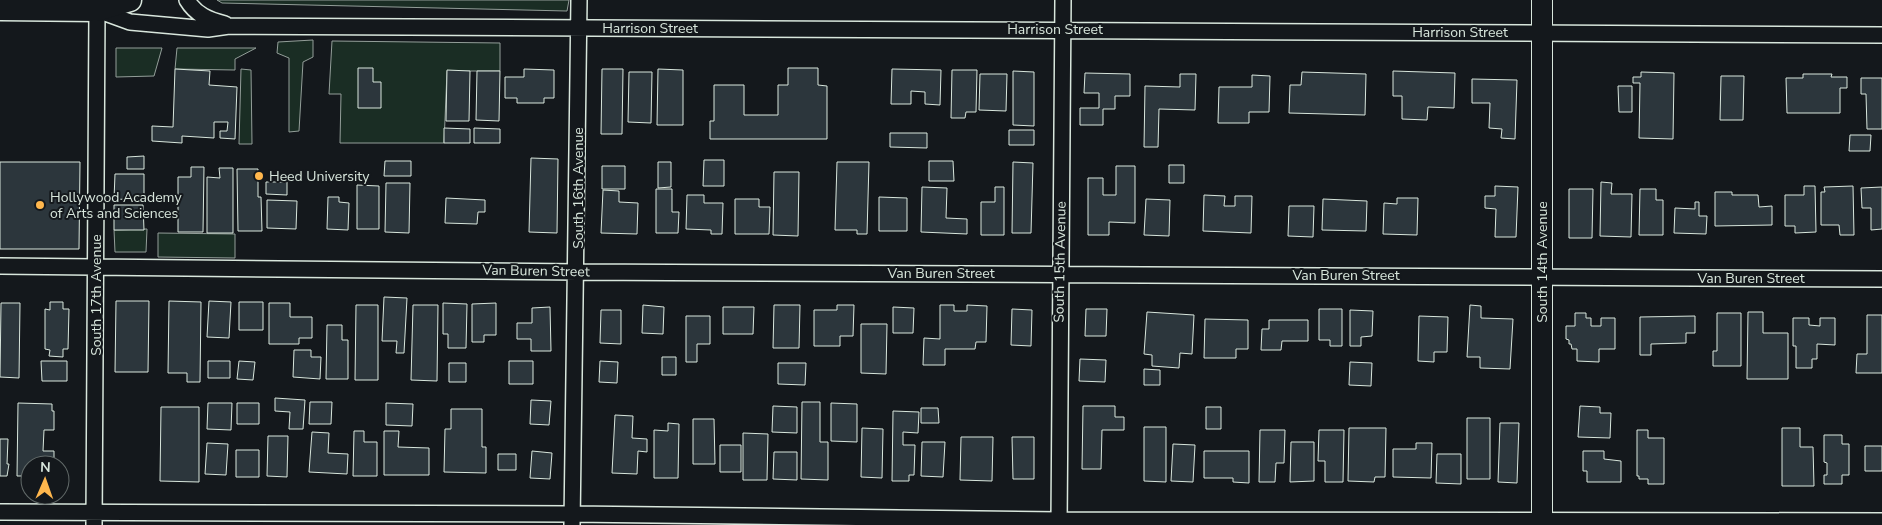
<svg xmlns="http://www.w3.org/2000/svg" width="1882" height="525" font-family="'Nunito Sans',sans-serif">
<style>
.green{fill:#1a2d24;stroke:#939e99}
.building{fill:#2c363c;stroke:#d8e6dc}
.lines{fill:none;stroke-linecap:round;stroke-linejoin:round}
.street-casing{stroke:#d8e6dc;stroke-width:18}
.secondary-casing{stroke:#d8e6dc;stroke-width:22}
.primary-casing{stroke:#d8e6dc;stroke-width:25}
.street{stroke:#14181c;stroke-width:15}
.secondary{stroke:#14181c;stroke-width:20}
.primary{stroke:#14181c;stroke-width:22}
.poi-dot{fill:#ffb74d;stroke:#14181c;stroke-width:2}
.labels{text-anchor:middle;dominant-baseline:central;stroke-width:4;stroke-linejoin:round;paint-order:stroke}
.street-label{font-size:14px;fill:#d8e6dc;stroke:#14181c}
.poi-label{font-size:14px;fill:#d8e6dc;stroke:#14181c;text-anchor:start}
</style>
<rect width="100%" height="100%" fill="#14181c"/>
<!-- green -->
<path class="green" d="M217,0H569L567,11L222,3Z
M313,40V57L303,62L299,131L289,132V58L277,53L278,42Z
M332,41L500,43V71H447L444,143H340L341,94H329Z
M116,48H162L154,76L116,77Z
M177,48H256L235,59V70L175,69Z
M241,69L251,70L252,144H239Z
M147,229L146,252H115L114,230Z
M158,233L235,234V258L158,257Z"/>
<!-- building -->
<path class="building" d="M358,68H373V82H381V108H358Z
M788,68H818V85L827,86V139H710V121H714V85H744V115H778V85H788Z
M175,69L210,71L209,85L237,87L235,139L220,138V131H227L228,122H214V138L182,136V143L152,141V126L173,127Z
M524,69L554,70V98H544V103H517V98H505V77H524Z
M602,69H623L622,134H601Z
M658,69L683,70V125H657Z
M892,69L941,70L940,105L925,104V92L911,91V104H891Z
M447,70L470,71L469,121H446Z
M952,70H977L976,112H966L965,118H951Z
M477,71H500L499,121L476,120Z
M1013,71L1034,72V126L1013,125Z
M1393,71L1455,73L1454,108L1428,107L1427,120L1402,119V96H1393Z
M629,72H652L651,123L628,122Z
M1302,72L1366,74L1365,115L1289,113L1290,85H1301Z
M1641,72L1674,73L1673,139L1639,138L1640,83H1633V77H1641Z
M1085,73L1130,74V96H1115V109H1103V125H1080V108H1099V93H1084Z
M980,74H1007L1006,111L979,110Z
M1180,74H1196L1195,110L1159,109L1158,147H1144L1145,86L1180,87Z
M1803,74H1832L1831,77H1847V88H1840V113H1787L1786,78H1803Z
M1252,75L1270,76L1269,112H1249V123H1218L1219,87H1252Z
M1721,76H1744L1743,120H1720Z
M1861,78H1882V129H1867L1866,94H1861Z
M1472,79L1517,80L1515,139L1501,138L1502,129L1489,128L1490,103H1472Z
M1618,86H1632V112H1619Z
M444,128L470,129V143H444Z
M474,128L500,129V143H474Z
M1009,130H1034V145H1009Z
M890,133H927V148L890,147Z
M1850,135H1871L1870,151H1849Z
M144,156V169H127V157Z
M531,158L558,159L557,233L529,232Z
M704,160H724V186H703Z
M385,161H411V176H384Z
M929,161H953L954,181H929Z
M0,162H80L79,249H0Z
M658,162H671V187L658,188Z
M837,162H869L867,234H857V230H835Z
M1013,162L1033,163L1031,233H1012Z
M1169,165H1184V183H1169Z
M602,166H625V189H602Z
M1116,166H1135V223L1109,222V235H1088V178H1103V195H1116Z
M191,167H204L203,232H178V177H191Z
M219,168H233V233H207V177L220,178Z
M237,169H258V197H261L262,231H238Z
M774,172H799L798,236L773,235Z
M115,174H144V200L114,199Z
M266,182H287V195L266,194Z
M1601,182L1612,183L1611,194H1632L1631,237L1600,236Z
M386,183H410L409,233L385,232Z
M357,185L379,186V229H357Z
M1495,186L1518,187L1516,237H1495L1496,209L1485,208V196H1495Z
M1804,186H1815L1816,232L1795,233V226H1785V195H1804Z
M1853,186L1854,235H1840L1839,225H1821V192H1825L1824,187Z
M922,187L947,188L946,218L967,219V234L921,232Z
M995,187H1004V235H981V202H995Z
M1882,187V229L1871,230V208H1862L1861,188Z
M656,189H672V212H679L678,233H656Z
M1569,189H1593L1592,238H1569Z
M1640,189H1656V200H1663V235H1639Z
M603,190L619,191V202L638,203L637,234L601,233Z
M1715,192H1732V195H1758L1759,207L1772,206V225L1715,226Z
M687,195H704V203H723L722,234H711V230L686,229Z
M1204,195L1225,196L1224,206H1235V196H1252L1251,233L1203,231Z
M328,197H339V202L349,203L348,230L327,229Z
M879,197L907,198V231H879Z
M446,198L485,200V212H478L477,224L445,223Z
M1397,198H1418L1417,235L1383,234L1384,203L1397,204Z
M735,199H759V207H770L769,234H735Z
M1146,199L1170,200L1169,236L1144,235Z
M1323,199L1367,201L1366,231L1322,230Z
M267,200L297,201L296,229L267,228Z
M1695,202H1699V216H1707L1706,234L1674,233L1675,208L1695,209Z
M114,205H143L144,230H114Z
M1289,206H1314L1313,237L1288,236Z
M384,297L407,298L404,353H396L397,341H382Z
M116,301H149L148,372H115Z
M169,301L201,302L200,382H187V373H168Z
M209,301L231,302L229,338L207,337Z
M50,302H63V309H69L68,349H63V357L49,356L50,350L45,349V309L50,310Z
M239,302H263V330H239Z
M1,303H20L19,378L0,377Z
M269,303H290V317H312V338H299V344H269Z
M443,303L467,304L466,348H448V334H443Z
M496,303V335H484V342H472V304Z
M356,305H378V380H355Z
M413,305H438L437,381L411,380Z
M643,305L664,307L663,334L642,333Z
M774,305H800L799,348H773Z
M837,305H854L853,336H840V346H814V310H837Z
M940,305H954V311H967V305L987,306L986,342H976L975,349H945V365H923L924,338L940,339Z
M1470,305L1481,306V318L1513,319L1510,369L1480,368V357H1467Z
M550,307L551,351H531V339H517V323H532V308Z
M723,307H754L753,334H723Z
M893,307L914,308L913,333H893Z
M1012,309L1032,310L1031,346L1011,345Z
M1086,309H1107L1106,336H1085Z
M1319,309H1342V346H1330V340H1319Z
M601,310H621V344L600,343Z
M1350,310L1373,311L1372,336L1361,337V346H1350Z
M1147,312L1194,315L1192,354L1180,353L1179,368L1152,366V355L1144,354Z
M1748,312H1763V333H1788V379H1747Z
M1575,313H1586V318H1591V326H1601V318H1615V349H1599V362L1577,361V349H1572L1571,344H1569V340L1566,339V326H1575Z
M1717,313H1741V366H1713V351H1717Z
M1867,315H1882V373H1856L1857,354H1867Z
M686,316H710V344H697V362H686Z
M1419,316L1448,317L1447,352H1434V362L1418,361Z
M1695,316V333H1686V343L1651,344V355H1640V317Z
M1793,318H1809V325L1820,326V318H1835V345L1817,344V359H1812V368H1796V346H1793Z
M1205,319L1248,320V349H1236V358H1204Z
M1269,320H1308V341H1282L1281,350H1261L1262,329H1269Z
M861,324H887L886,374L861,373Z
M327,325H342V340H348V379H326Z
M294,350H311V357H321L320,379L293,377Z
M662,357H676V375H662Z
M1080,359L1106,360L1105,382L1079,381Z
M41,361H67V381H42Z
M208,361H230V378H208Z
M239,361L255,362L253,380L237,379Z
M509,361H533V384H509Z
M600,361L618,362L617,383L599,382Z
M1350,362L1372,363L1371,386L1349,385Z
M449,363H466V382H449Z
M778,363H806L805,385L778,384Z
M1144,369L1160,370V385H1144Z
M275,398L305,400L303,429H289L290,412L275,411Z
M531,400L551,401L549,425L530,424Z
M310,402H332L331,424H309Z
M802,402H820V442H828V480L801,479Z
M18,403L52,404V411H54V430H44L43,451H54V465H30V476H17Z
M208,403H232L231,430L207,429Z
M237,403H259V424H237Z
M386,403L413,404L412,426L386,425Z
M831,403L857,404V442L831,441Z
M773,406L797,407V433L772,432Z
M1083,406H1115V417H1124V430H1102L1101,469H1082Z
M1580,406L1600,407V413H1611L1610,438L1578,437Z
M161,407H199V482L160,481Z
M1206,407H1221V429H1206Z
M921,408H938L939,423H921Z
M451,409H482V447H486V473L444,472L445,429H451Z
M893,411L919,412L918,433L903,432V445H915L914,475H909V481H892Z
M615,415L633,416L632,438L647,439V452L638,451L637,474L612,473Z
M1467,418H1490V479H1467Z
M693,419H714L715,464H693Z
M668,423L679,424L678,478H654V430L668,431Z
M1500,423H1519L1517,483L1498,482Z
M1144,427H1166V482L1144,481Z
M862,428L883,429L882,478L861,477Z
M1349,428H1386L1385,477H1375L1374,482L1348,481Z
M1782,428H1800V447H1813L1814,486H1782Z
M1260,430H1285L1284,463H1276L1275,482H1259Z
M1319,430H1344L1343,482H1325V461H1318Z
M1637,430H1648V438H1664V484H1648V479H1639V476H1637Z
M354,431H364V442H377V476H353Z
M384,431H399L398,447L429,448V475H384Z
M312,432L329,433L328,453L348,454L347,474L309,472Z
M743,433L768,434L767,480H743Z
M1824,435H1842V444H1849V475H1842V484H1824V475H1827V463L1824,462Z
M268,436H288L287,477L267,476Z
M961,437H993L992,481L960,480Z
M1012,437H1034V479H1013Z
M0,439H8L7,464H9L7,476H0Z
M922,442H945L943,477L921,476Z
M1291,442H1314V481L1290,482Z
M207,443L228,444L226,475L205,474Z
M1416,443H1432L1431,478L1393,477V449H1416Z
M1173,444L1195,445L1193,482L1171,481Z
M720,445H741V472H720Z
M1865,446H1882V471H1865Z
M236,450H259V477H236Z
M532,451L552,453L550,479L530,478Z
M1204,451H1249V483L1233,482V478H1204Z
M1583,451H1604V459L1621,461V482H1587V471H1583Z
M774,452H797V480L773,479Z
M498,454H516V470H498Z
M1437,454H1461V484L1436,483Z"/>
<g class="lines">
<!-- street casing -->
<g class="street-casing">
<path id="street" d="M187,0C196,15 209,20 225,24
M0,266L577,272L1882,279
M0,512L572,514L1059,520L1882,521
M94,525L97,10L130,22L208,29L229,26L1882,35
M572,525L579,0
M1059,525L1063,0"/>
</g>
<!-- secondary casing -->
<g class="secondary-casing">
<path id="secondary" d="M1542,525V0"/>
</g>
<!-- primary casing -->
<g class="primary-casing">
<path id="primary" d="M0,9L97,10L130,0"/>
</g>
<!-- street -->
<use href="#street" class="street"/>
<!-- secondary -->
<use href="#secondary" class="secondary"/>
<!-- primary -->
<use href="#primary" class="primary"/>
</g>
<!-- markers -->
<g class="poi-dot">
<circle cx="259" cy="176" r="5"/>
<circle cx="40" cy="205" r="5"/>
</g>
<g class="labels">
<!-- street labels -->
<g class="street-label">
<text x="650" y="28">Harrison Street</text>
<text x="1055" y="29">Harrison Street</text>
<text x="1460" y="32">Harrison Street</text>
<text transform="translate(578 188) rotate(-90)">South 16th Avenue</text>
<text transform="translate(1060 262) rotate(-89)">South 15th Avenue</text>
<text transform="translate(1542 262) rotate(-90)">South 14th Avenue</text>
<text transform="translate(536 271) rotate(1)">Van Buren Street</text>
<text x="941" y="273">Van Buren Street</text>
<text x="1346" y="275">Van Buren Street</text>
<text x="1751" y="278">Van Buren Street</text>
<text transform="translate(96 295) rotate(-90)">South 17th Avenue</text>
</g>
<!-- poi labels -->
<g class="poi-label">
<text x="269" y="176">Heed University</text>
<text x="50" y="197">Hollywood Academy<tspan x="50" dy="16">of Arts and Sciences</tspan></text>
</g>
</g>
<!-- north arrow -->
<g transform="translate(45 480) rotate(2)"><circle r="24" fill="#14181c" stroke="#626a69"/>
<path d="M0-4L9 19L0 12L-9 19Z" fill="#ffb74d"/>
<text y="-8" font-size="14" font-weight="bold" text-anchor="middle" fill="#d8e6dc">N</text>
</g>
</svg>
